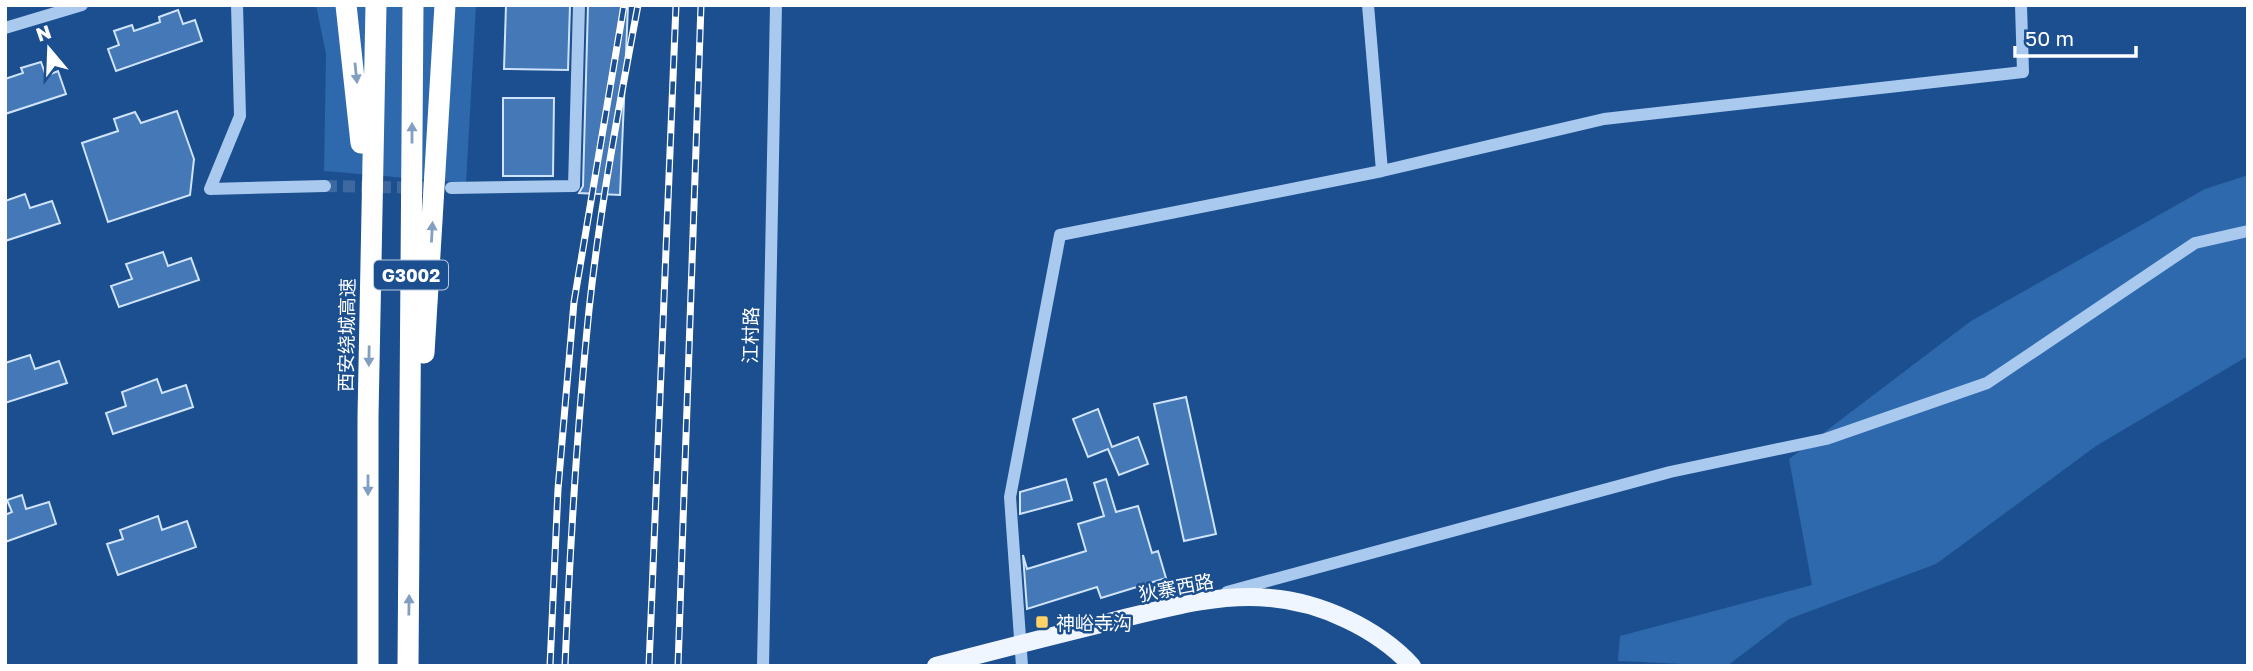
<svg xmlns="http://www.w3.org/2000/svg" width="2253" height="671" font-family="'Golos Text','Noto Sans SC',sans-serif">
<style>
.green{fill:#2e69ad}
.building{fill:#4478b7;stroke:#cfe3fa;stroke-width:2}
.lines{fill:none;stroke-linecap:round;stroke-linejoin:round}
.minor-tunnel{stroke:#3d69a0;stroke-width:12;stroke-dasharray:12 6;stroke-linecap:butt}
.minor{stroke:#a9c9ee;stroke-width:12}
.major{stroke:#f0f6ff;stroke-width:18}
.highway{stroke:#fff;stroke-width:21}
.rail-casing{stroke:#fff;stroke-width:7}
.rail{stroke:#1b4f8f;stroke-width:4.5;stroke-dasharray:13;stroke-linecap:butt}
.oneway{fill:#829ec1}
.poi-dot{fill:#ffd166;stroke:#1b4f8f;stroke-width:2.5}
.labels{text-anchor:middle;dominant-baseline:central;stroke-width:5;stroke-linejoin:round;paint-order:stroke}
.shield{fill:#1b4f8f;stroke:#bbcadd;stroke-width:2}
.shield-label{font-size:18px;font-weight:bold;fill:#fff}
.street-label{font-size:19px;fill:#fff;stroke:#1b4f8f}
.poi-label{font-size:19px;fill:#fff;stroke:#1b4f8f;text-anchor:start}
</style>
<rect width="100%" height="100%" fill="#1b4f8f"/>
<!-- green -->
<path class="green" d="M316,5H476L466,183L324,171L326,54Z
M2248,175V356L2096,446L1936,564L1789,619L1727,666L1618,661L1620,636L1812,585L1789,459L1971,321L2205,189Z"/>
<!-- building -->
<path class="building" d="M506,5H570L568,70L504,69Z
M588,5H628L620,195L579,193L583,186Z
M178,10L183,24L195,20L202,41L116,71L108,49L119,45L114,31L132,25L134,31L160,22L159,17Z
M41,62L46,76L58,71L66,94L5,114V79L23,73L21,68Z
M503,98H554L553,176H503Z
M177,111L194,159L190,195L108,222L82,143L118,131L114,119L135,112L141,123Z
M25,194L30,208L52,201L60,223L5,241V201Z
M163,252L168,266L191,258L199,280L119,307L111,286L132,279L126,264Z
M30,355L35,369L59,361L67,383L5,403V363Z
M157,379L162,393L186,385L193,407L113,434L106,413L126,406L122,392Z
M1186,397L1216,534L1184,541L1154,404Z
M1098,409L1112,447L1138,437L1148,464L1119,475L1108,449L1088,457L1073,419Z
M1066,479L1072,500L1020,514V492Z
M1106,479L1116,512L1138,506L1152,553L1158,551L1166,578L1101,598L1097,587L1027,609L1023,555L1027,569L1086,551L1078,524L1104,516L1094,483Z
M22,495L26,509L49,502L56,524L5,542V515L12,512L7,500Z
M158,516L162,530L187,521L196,547L118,575L107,544L123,539L120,530Z"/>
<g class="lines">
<!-- minor-tunnel -->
<path class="minor-tunnel" d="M325,186L440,188"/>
<!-- minor -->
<path class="minor" d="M237,5L240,116L210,189L325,186
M1368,5L1382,171
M5,28L82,5
M451,188L574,186L579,5
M1227,592L1670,472L1826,439L1987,383L2195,243L2248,231
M763,666L776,5
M1022,666L1010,497L1060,235L1382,171L1604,119L2023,72L2021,5"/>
<!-- major -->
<path class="major" d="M936,666C996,650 1056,635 1117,620C1166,608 1219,593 1270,598C1320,602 1377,628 1412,666"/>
<!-- highway -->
<path class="highway" d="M346,5L361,143
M424,353L445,5
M368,666V417L376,5
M408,666L413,5"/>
<!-- rail casing -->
<g class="rail-casing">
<path id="rail" d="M550,666L558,489L574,302L624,5
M565,666C570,547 577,428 589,310C600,208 619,106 638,5
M649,666L676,5
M678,666L701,5"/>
</g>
<!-- rail -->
<use href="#rail" class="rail"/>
</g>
<!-- one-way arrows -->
<defs><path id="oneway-solid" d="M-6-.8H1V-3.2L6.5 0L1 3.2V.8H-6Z" transform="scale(1.75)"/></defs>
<g class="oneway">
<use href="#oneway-solid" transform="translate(356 73) rotate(84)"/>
<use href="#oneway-solid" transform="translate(412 133) rotate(-90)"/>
<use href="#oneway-solid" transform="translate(432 232) rotate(-87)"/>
<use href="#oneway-solid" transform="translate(369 356) rotate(91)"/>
<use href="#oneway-solid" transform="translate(368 485) rotate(90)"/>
<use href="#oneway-solid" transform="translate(409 605) rotate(-89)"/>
</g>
<!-- markers -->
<rect class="poi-dot" x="1035" y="615" width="14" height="14" rx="3.5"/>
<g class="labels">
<!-- shield labels -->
<rect class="shield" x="374" y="260.5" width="74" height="29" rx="5"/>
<g class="shield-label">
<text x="411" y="275">G3002</text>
</g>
<!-- street labels -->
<g class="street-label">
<text transform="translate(346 335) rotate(-89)">西安绕城高速</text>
<text transform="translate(750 335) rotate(-89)">江村路</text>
<text transform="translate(1176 587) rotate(-11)">狄寨西路</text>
</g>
<!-- poi labels -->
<g class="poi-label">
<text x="1056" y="622">神峪寺沟</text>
</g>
</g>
<!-- border -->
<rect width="2253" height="671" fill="none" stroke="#ffffff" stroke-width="14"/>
<!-- north arrow -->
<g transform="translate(49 49) rotate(341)" stroke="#1b4f8f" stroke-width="5" paint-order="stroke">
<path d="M0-5L12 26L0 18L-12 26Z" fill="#ffffff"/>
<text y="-10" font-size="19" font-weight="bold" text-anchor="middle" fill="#ffffff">N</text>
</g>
<!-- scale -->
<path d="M2015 46v10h121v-10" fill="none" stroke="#ffffff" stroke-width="3.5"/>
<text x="2025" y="46" font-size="21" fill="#ffffff" stroke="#1b4f8f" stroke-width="5" paint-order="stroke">50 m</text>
</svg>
